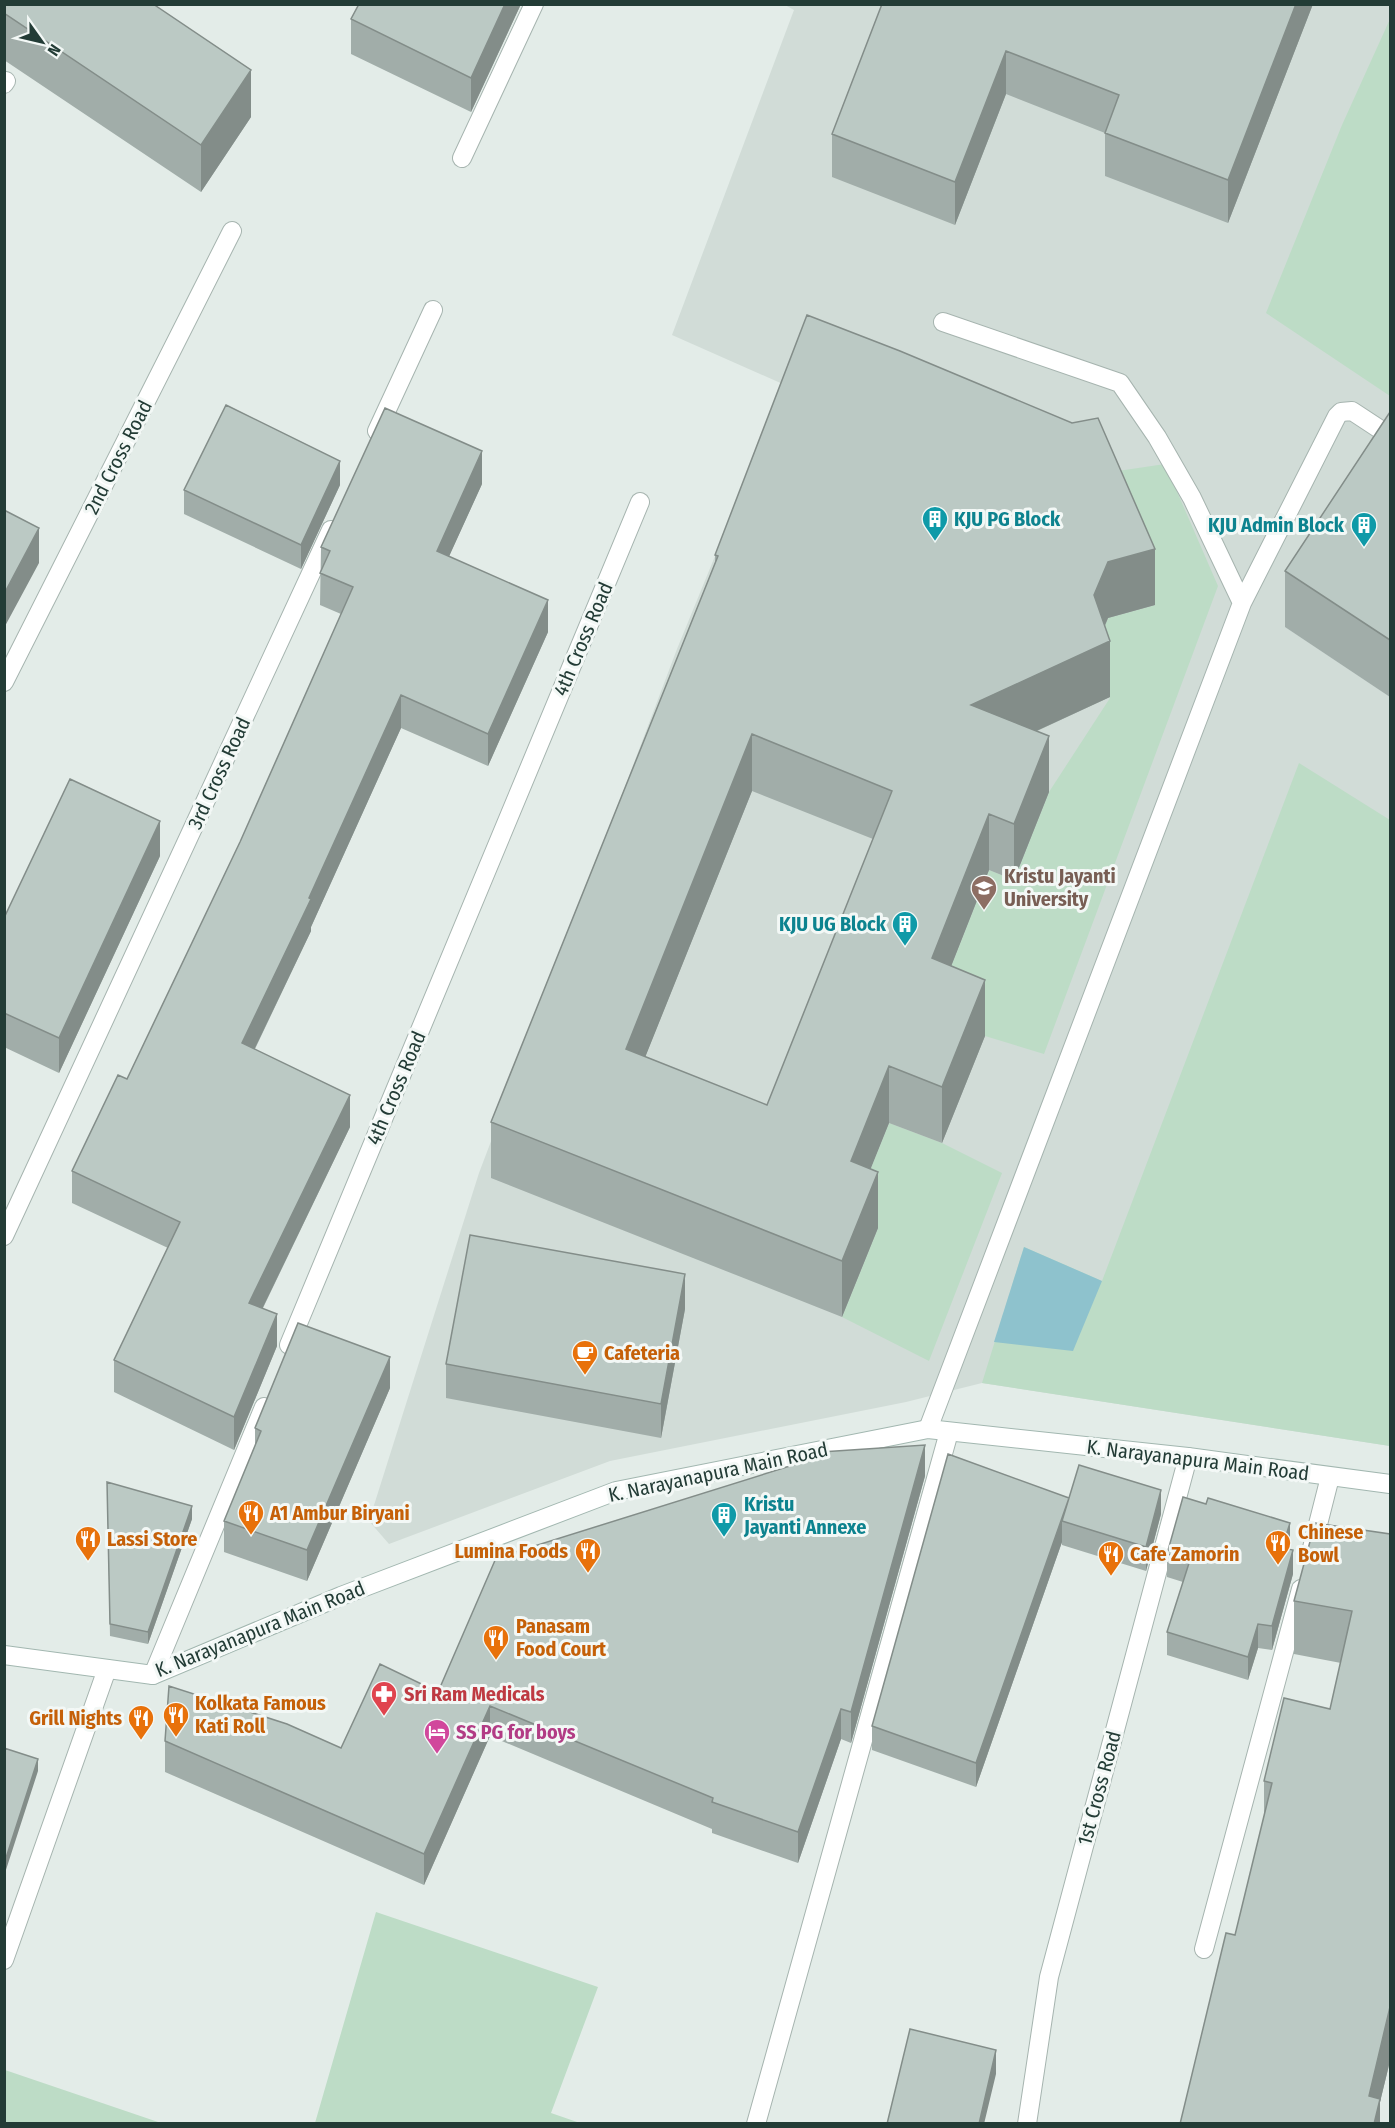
<svg xmlns="http://www.w3.org/2000/svg" width="1395" height="2128" font-family="'Fira Sans Condensed',sans-serif">
<style>
.built{fill:#d1dcd7}
.green{fill:#bddcc6}
.water{fill:#8ec2cd}
.lines{fill:none;stroke-linecap:round;stroke-linejoin:round}
.lane-casing{stroke:#a6b4af;stroke-width:20}
.street-casing{stroke:#a6b4af;stroke-width:20}
.secondary-casing{stroke:#a2b7b0;stroke-width:20}
.lane{stroke:#fff;stroke-width:18}
.street{stroke:#fff;stroke-width:18}
.secondary{stroke:#fff;stroke-width:18}
.wall{fill:#a1ada9;fill-rule:evenodd}
.shaded-wall{fill:#838d89}
.building{fill:#bbc9c4;stroke:#838d89;stroke-width:1.5;fill-rule:evenodd}
.labels{text-anchor:middle;dominant-baseline:central;stroke-width:6;stroke-linejoin:round;paint-order:stroke}
.street-label{font-size:20px;fill:#233c36;stroke:#f3f8f6}
.culture-label{font-size:20px;font-weight:bold;fill:#0d838f;stroke:#f3f8f6;text-anchor:start}
.education-label{font-size:20px;font-weight:bold;fill:#785e54;stroke:#f3f8f6;text-anchor:start}
.food-label{font-size:20px;font-weight:bold;fill:#c56008;stroke:#f3f8f6;text-anchor:start}
.health-label{font-size:20px;font-weight:bold;fill:#be3a42;stroke:#f3f8f6;text-anchor:start}
.hotel-label{font-size:20px;font-weight:bold;fill:#b23c85;stroke:#f3f8f6;text-anchor:start}
</style>
<rect width="100%" height="100%" fill="#e3ece8"/>
<!-- built -->
<path class="built" d="M785,5H1390V1446L982,1383L906,1402L610,1461L389,1544L369,1521L479,1173L677,649L785,385L672,335L794,10Z"/>
<!-- green -->
<path class="green" d="M1390,19V396L1266,313L1342,125Z
M1165,464L1218,586L1044,1054L985,1036L932,1015L989,870L1014,880L1049,792L1110,698L1094,651L1108,618L1155,605L1098,474Z
M1299,763L1390,820V1446L982,1383L1024,1247L1102,1281Z
M889,1123L942,1143L1002,1173L929,1361L842,1317L878,1228L851,1218Z
M376,1912L598,1987L551,2113L580,2123H315Z
M5,2070L161,2123H5Z"/>
<!-- water -->
<path class="water" d="M1024,1247L1102,1281L1073,1351L994,1342Z"/>
<g class="lines">
<!-- lane casing -->
<g class="lane-casing">
<path id="lane" d="M943,322L1120,383L1157,437L1192,498L1242,603
M928,1429L1242,603L1337,416L1341,412L1352,411L1390,436
M1312,1548L1330,1477
M1204,1949L1301,1589"/>
</g>
<!-- street casing -->
<g class="street-casing">
<path id="street" d="M4,84L6,81
M462,158L534,4
M377,431L433,310
M4,682L232,231
M4,1236L331,530
M289,1345L640,502
M153,1675L264,1407
M4,1960L107,1669
M756,2124L949,1432
M1027,2124L1049,1977L1188,1457"/>
</g>
<!-- secondary casing -->
<g class="secondary-casing">
<path id="secondary" d="M4,1655L153,1675L341,1596L616,1491L928,1429L1188,1457L1390,1484"/>
</g>
<!-- lane -->
<use href="#lane" class="lane"/>
<!-- street -->
<use href="#street" class="street"/>
<!-- secondary -->
<use href="#secondary" class="secondary"/>
</g>
<!-- wall -->
<path class="wall" d="M4,4L251,117L201,192L4,60Z
M359,4H521L471,112L351,54V19Z
M882,4H1313L1228,223L1105,176V133L1006,94L955,225L832,177V134Z
M1390,412V697L1285,627V571Z
M482,484L449,556L548,632L488,766L401,728L311,927V931L255,1049L350,1127L263,1308L277,1346L234,1450L114,1392V1360L168,1248L72,1203V1171L127,1079L240,842L341,614L320,605L321,547Z
M340,485L301,569L184,514V490Z
M715,555L1155,605L1108,618L1105,626L1110,697L1037,731L1049,792L1014,880L989,870L951,966L985,1036L942,1143L889,1123L870,1169L878,1228L842,1317L491,1178V1122L715,563ZM752,791L873,839L767,1105L645,1057Z
M160,856L59,1073L4,1047V918Z
M685,1309L661,1438L446,1398V1364Z
M390,1388L307,1581L224,1552V1521L255,1447V1428Z
M925,1476L851,1743L841,1739L798,1863L712,1833V1829L490,1736L424,1885L165,1772V1741L341,1748L438,1692Z
M107,1482L192,1519L148,1644L110,1636Z
M1069,1498L1161,1514L1146,1571L1062,1545V1542L976,1787L872,1750V1726Z
M1390,1534V2061L1380,2102V2124L1235,1935L1264,1817V1781L1330,1709L1341,1663L1294,1654V1601Z
M1290,1547L1289,1549L1293,1574L1272,1650L1258,1648L1248,1680L1167,1655V1632L1183,1582L1167,1577V1554Z"/>
<!-- shaded-wall -->
<path class="shaded-wall" d="M505,4H521L471,112V78Z
M1296,4H1313L1228,223V180Z
M1006,51V94L955,225V182Z
M251,70V117L201,192V145Z
M482,451V484L437,583V551Z
M340,461V485L301,569V545Z
M39,528V563L4,628V594Z
M1155,549V605L1108,618L1095,648L1110,641V697L971,761V705L1094,595L1108,562Z
M548,600V632L488,766V734Z
M401,695V728L311,927V931L242,1075V1043Z
M752,734V791L626,1105V1049Z
M1049,736V792L1014,880V824Z
M989,814V870L932,1015V958Z
M160,821V856L59,1073V1038Z
M985,980V1036L942,1143V1087Z
M889,1066V1123L851,1218V1161Z
M350,1095V1127L249,1336V1303Z
M878,1172V1228L842,1317V1261Z
M685,1274V1309L661,1438V1404Z
M277,1314V1346L234,1450V1417Z
M390,1357V1388L307,1581V1550Z
M925,1445V1476L851,1743V1712Z
M1161,1490V1514L1146,1571V1547Z
M1069,1498L1062,1521V1542L976,1787V1763Z
M192,1506V1519L148,1644V1632Z
M1290,1523V1547L1282,1572V1548Z
M1293,1550V1574L1272,1650V1626Z
M1258,1624V1648L1248,1680V1657Z
M490,1706V1736L424,1885V1854Z
M841,1709V1739L798,1863V1832Z
M38,1759V1771L4,1876V1864Z
M1390,2007V2061L1380,2102V2124H1369V2096Z
M996,2050V2074L984,2124H979Z"/>
<!-- building -->
<path class="building" d="M4,4H153L251,70L201,145L4,13Z
M359,4H505L471,78L351,19Z
M882,4H1296L1228,180L1105,133L1119,95L1006,51L955,182L832,134Z
M807,315L900,351L1072,423L1098,418L1155,549L1108,562L1094,595L1110,641L971,705L1049,736L1014,824L989,814L932,958L985,980L942,1087L889,1066L851,1161L878,1172L842,1261L491,1122L718,556L715,555ZM752,734L892,791L767,1105L626,1049Z
M226,405L340,461L301,545L184,490Z
M385,408L482,451L437,551L548,600L488,734L401,695L309,898L311,899L242,1043L350,1095L249,1303L277,1314L234,1417L114,1360L180,1222L72,1171L118,1075L127,1079L240,842L353,587L320,573L330,551L321,547Z
M1390,412V640L1285,571Z
M4,510L39,528L4,594Z
M70,779L160,821L59,1038L4,1013V918Z
M470,1235L685,1274L661,1404L446,1364Z
M298,1323L390,1357L307,1550L224,1521L261,1431L255,1428Z
M925,1445L851,1712L841,1709L798,1832L712,1802L713,1798L490,1706L424,1854L165,1741L169,1686L287,1724L341,1748L380,1664L438,1692L496,1558L819,1457L821,1452Z
M948,1454L1069,1498L976,1763L872,1726Z
M1079,1465L1161,1490L1146,1547L1062,1521Z
M107,1482L192,1506L148,1632L110,1624Z
M1183,1497L1206,1504L1208,1498L1290,1523L1282,1548L1293,1550L1272,1626L1258,1624L1248,1657L1167,1632L1190,1560L1167,1554Z
M1315,1523L1390,1534V2007L1369,2096L1380,2099L1374,2124H1180L1226,1933L1235,1935L1272,1783L1264,1781L1284,1698L1330,1709L1352,1611L1294,1601Z
M4,1748L38,1759L4,1864Z
M910,2029L996,2050L979,2124H887Z"/>
<!-- icons -->
<defs>
<g id="building-pin" transform="scale(1.35)"><path d="M0 17L-7.5 6A9.5 9.5 0 1 1 7.5 6Z" fill="#0f9aa8" stroke="#f3f8f6"/><path d="M-4-6H4V6H1V3H-1V6H-4ZM-2.5-4.3h1.7v1.8h-1.7ZM.8-4.3h1.7v1.8H.8ZM-2.5-1h1.7V.8h-1.7ZM.8-1h1.7V.8H.8Z" fill="#fff"/></g>
<g id="university-pin" transform="scale(1.35)"><path d="M0 17L-7.5 6A9.5 9.5 0 1 1 7.5 6Z" fill="#8d6e63" stroke="#f3f8f6"/><path d="M0-5L7-2L0 1L-7-2ZM-4 1L0 2.5L4 1V4Q0 6-4 4Z" fill="#fff"/></g>
<g id="cafe-pin" transform="scale(1.35)"><path d="M0 17L-7.5 6A9.5 9.5 0 1 1 7.5 6Z" fill="#e8710a" stroke="#f3f8f6"/><path d="M-5.5-4.5H6V0H3Q3 3.5 0 3.5H-2.5Q-5.5 3.5-5.5 0ZM3-3.2v2h1.7v-2ZM-6 4.5H4V6H-6Z" fill="#fff"/></g>
<g id="restaurant-pin" transform="scale(1.35)"><path d="M0 17L-7.5 6A9.5 9.5 0 1 1 7.5 6Z" fill="#e8710a" stroke="#f3f8f6"/><path d="M-5-6h1v4h1v-4h1v4h1v-4h1v5L-1.5 .5V6h-2V.5L-5-1ZM5-6V6H3V1.5H1.5Q1.5-4 5-6Z" fill="#fff"/></g>
<g id="pharmacy-pin" transform="scale(1.35)"><path d="M0 17L-7.5 6A9.5 9.5 0 1 1 7.5 6Z" fill="#e0444e" stroke="#f3f8f6"/><path d="M-2-6h4v4h4v4h-4v4h-4v-4h-4v-4h4Z" fill="#fff"/></g>
<g id="hotel-pin" transform="scale(1.35)"><path d="M0 17L-7.5 6A9.5 9.5 0 1 1 7.5 6Z" fill="#d1479c" stroke="#f3f8f6"/><path d="M-6-4.5h1.5V1H6V5H4.5V3h-9V5H-6ZM-4 0a1.8 1.8 0 1 1 3.6 0ZM.5 0V-2.5h3Q6-2.5 6 0Z" fill="#fff"/></g>
</defs>
<g fill-rule="evenodd">
<use href="#building-pin" x="935" y="519"/>
<use href="#building-pin" x="1364" y="525"/>
<use href="#university-pin" x="984" y="888"/>
<use href="#building-pin" x="905" y="924"/>
<use href="#cafe-pin" x="585" y="1353"/>
<use href="#restaurant-pin" x="251" y="1513"/>
<use href="#building-pin" x="724" y="1515"/>
<use href="#restaurant-pin" x="88" y="1539"/>
<use href="#restaurant-pin" x="1278" y="1543"/>
<use href="#restaurant-pin" x="588" y="1551"/>
<use href="#restaurant-pin" x="1111" y="1554"/>
<use href="#restaurant-pin" x="496" y="1638"/>
<use href="#pharmacy-pin" x="384" y="1694"/>
<use href="#restaurant-pin" x="176" y="1715"/>
<use href="#restaurant-pin" x="141" y="1718"/>
<use href="#hotel-pin" x="437" y="1732"/>
</g>
<g class="labels">
<!-- street labels -->
<g class="street-label">
<text transform="translate(118 457) rotate(-63)">2nd Cross Road</text>
<text transform="translate(583 639) rotate(-67)">4th Cross Road</text>
<text transform="translate(219 773) rotate(-65)">3rd Cross Road</text>
<text transform="translate(396 1088) rotate(-67)">4th Cross Road</text>
<text transform="translate(1198 1460) rotate(7)">K. Narayanapura Main Road</text>
<text transform="translate(718 1472) rotate(-12)">K. Narayanapura Main Road</text>
<text transform="translate(260 1629) rotate(-22)">K. Narayanapura Main Road</text>
<text transform="translate(1099 1788) rotate(-75)">1st Cross Road</text>
</g>
<!-- culture labels -->
<g class="culture-label">
<text x="954" y="519">KJU PG Block</text>
<text x="1344" y="525" text-anchor="end">KJU Admin Block</text>
<text x="886" y="924" text-anchor="end">KJU UG Block</text>
<text x="744" y="1504">Kristu<tspan x="744" dy="23">Jayanti Annexe</tspan></text>
</g>
<!-- education labels -->
<g class="education-label">
<text x="1004" y="876">Kristu Jayanti<tspan x="1004" dy="23">University</tspan></text>
</g>
<!-- food labels -->
<g class="food-label">
<text x="604" y="1353">Cafeteria</text>
<text x="270" y="1513">A1 Ambur Biryani</text>
<text x="1298" y="1532">Chinese<tspan x="1298" dy="23">Bowl</tspan></text>
<text x="107" y="1539">Lassi Store</text>
<text x="568" y="1551" text-anchor="end">Lumina Foods</text>
<text x="1130" y="1554">Cafe Zamorin</text>
<text x="516" y="1626">Panasam<tspan x="516" dy="23">Food Court</tspan></text>
<text x="195" y="1703">Kolkata Famous<tspan x="195" dy="23">Kati Roll</tspan></text>
<text x="122" y="1718" text-anchor="end">Grill Nights</text>
</g>
<!-- health labels -->
<g class="health-label">
<text x="404" y="1694">Sri Ram Medicals</text>
</g>
<!-- hotel labels -->
<g class="hotel-label">
<text x="456" y="1732">SS PG for boys</text>
</g>
</g>
<!-- border -->
<rect width="1395" height="2128" fill="none" stroke="#233c36" stroke-width="12"/>
<!-- north arrow -->
<g transform="translate(42 42) rotate(124)" stroke="#f3f8f6" stroke-width="4.5" paint-order="stroke">
<path d="M0-4.5L10 22L0 15L-10 22Z" fill="#233c36"/>
<text y="-9" font-size="16" font-weight="bold" text-anchor="middle" fill="#233c36">N</text>
</g>
</svg>
